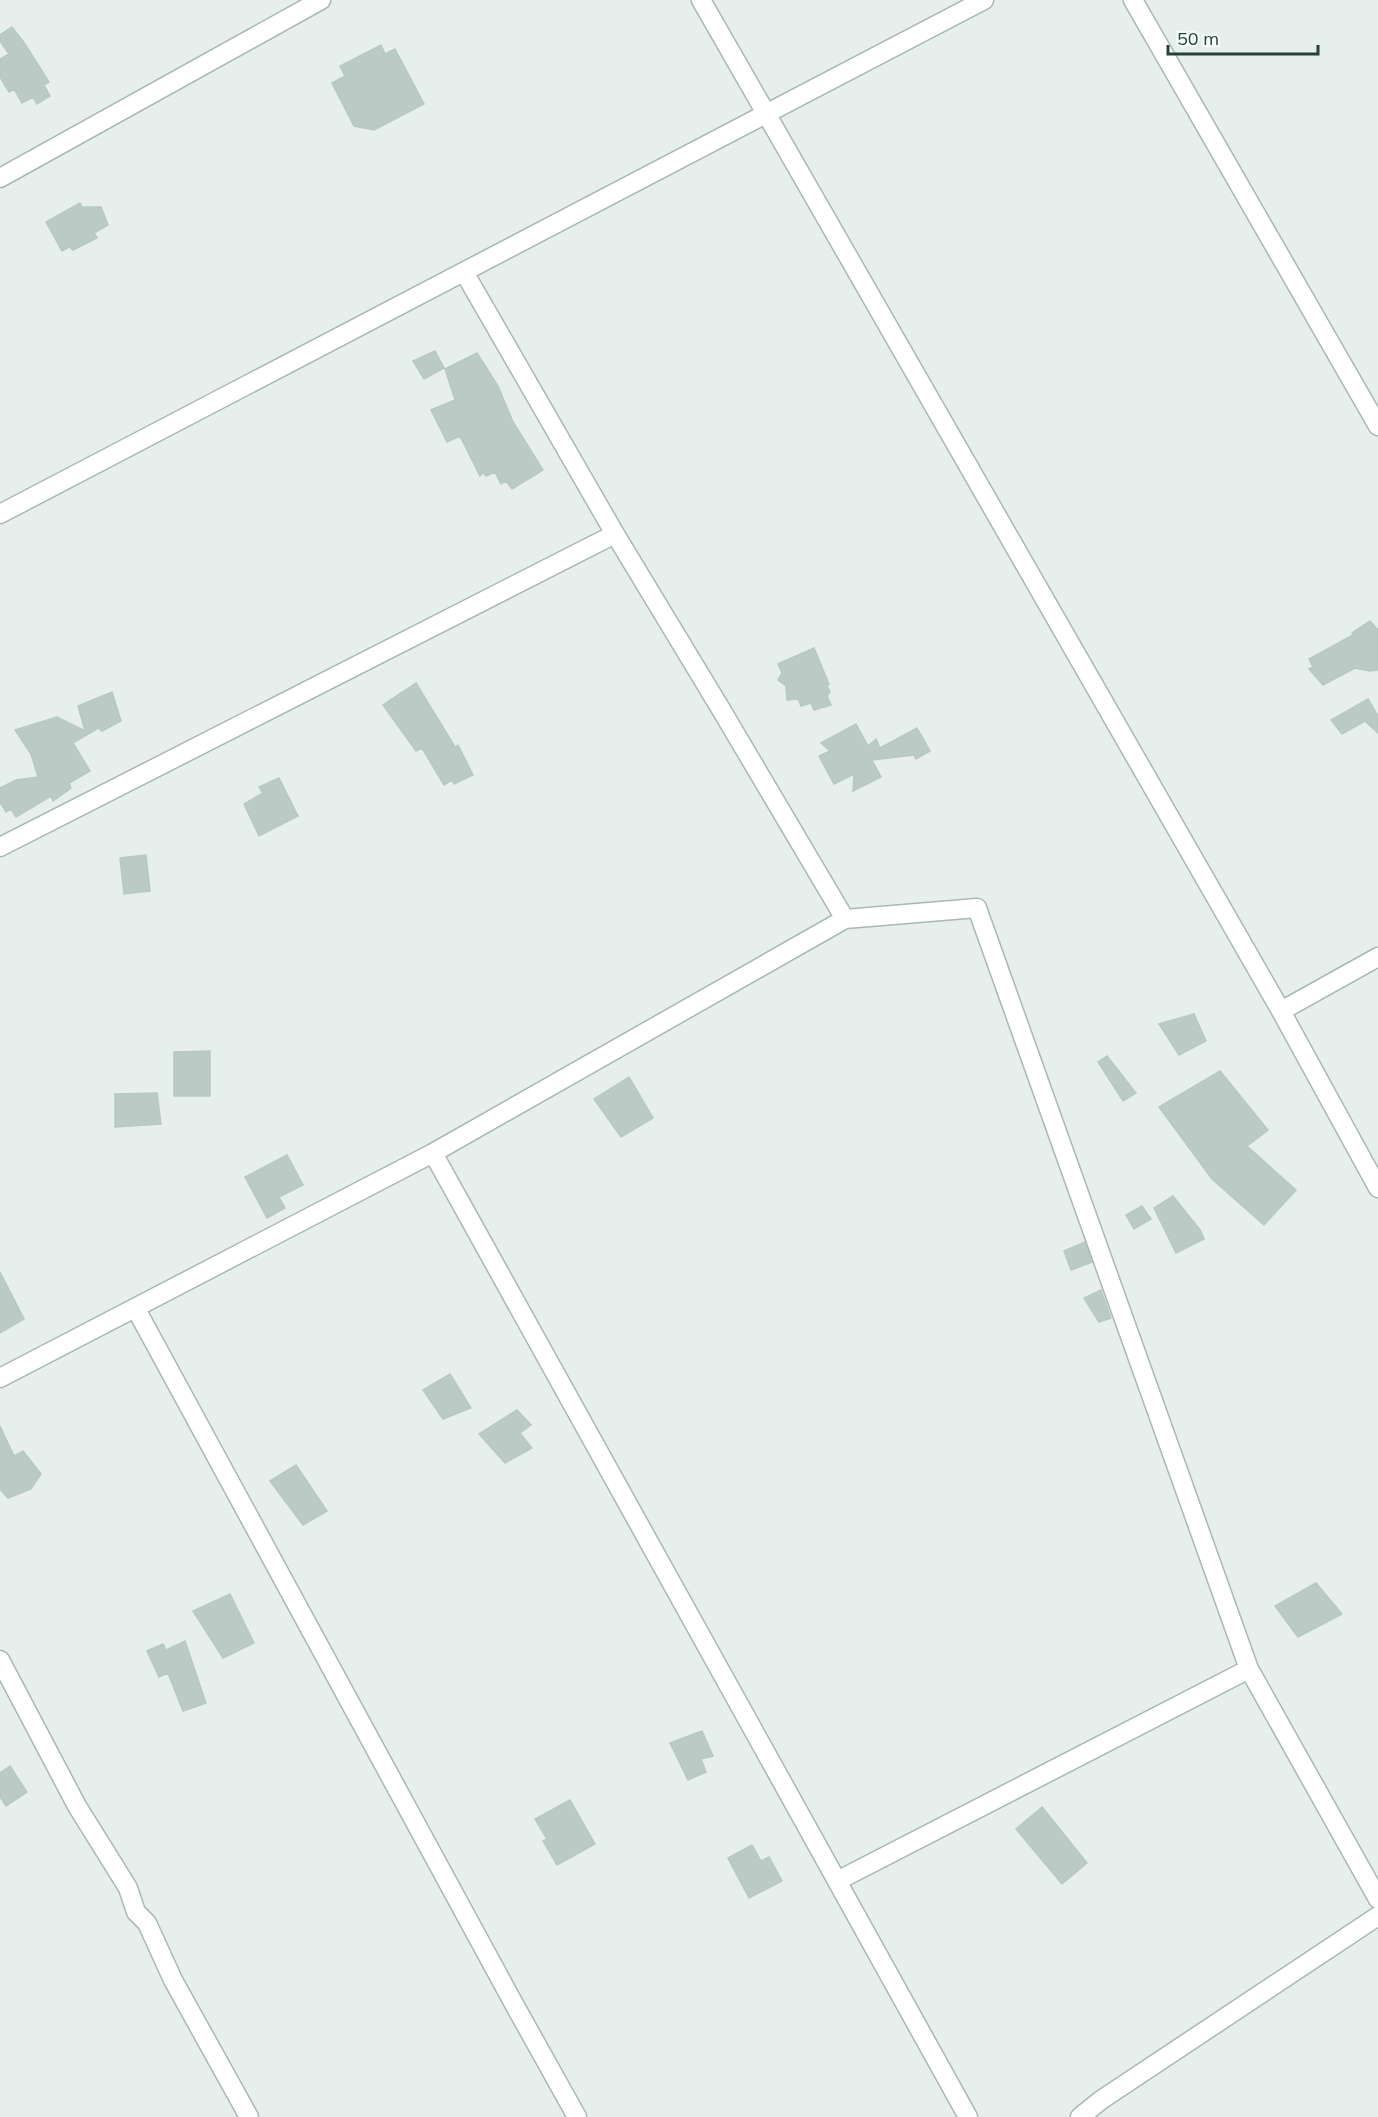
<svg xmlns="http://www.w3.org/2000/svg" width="1378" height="2117" font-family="Mulish,sans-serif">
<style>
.building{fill:#bbcac4;stroke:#b8c9c2;stroke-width:1.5}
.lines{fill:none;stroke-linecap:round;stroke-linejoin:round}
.minor-casing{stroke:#a8b8b2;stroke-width:21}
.minor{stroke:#fff;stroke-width:18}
</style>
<rect width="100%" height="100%" fill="#e6efeb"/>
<!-- building -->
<path class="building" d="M12,27L25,44L49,82L44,85L50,96L37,104L33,97L22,103L14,89L9,92L0,77V59L9,54L0,41V35Z
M381,45L385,54L395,49L424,104L374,130L354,126L332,83L345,76L340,66Z
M80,203L82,207H101L108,225L94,233L97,238L73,250L69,247L62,251L46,222Z
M435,351L444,368L424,379L413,361Z
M477,353L498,386L513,422L543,470L512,489L506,481L501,484L495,472L486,476L483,472L480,476L460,436L447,442L431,410L455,400L445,369Z
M1370,621L1378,630V670L1370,671L1355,668L1323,685L1309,669L1313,667L1309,659L1353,635L1352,633Z
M814,648L829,684L827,686L830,692L827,696L831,705L814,710L811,703L801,706L798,699L787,700L786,686L778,680L782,673L778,664Z
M416,683L455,747L458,745L473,775L454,784L452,780L444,785L422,748L416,751L383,705Z
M112,692L121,721L102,731L98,728L73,743L90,771L69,783L71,788L53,801L51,796L16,817L11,809L6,812L0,802V788L16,780L38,777L31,754L15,730L57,717L85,731L78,706Z
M1368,699L1378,716V733L1365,721L1342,734L1331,720Z
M856,724L868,746L876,739L880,748L917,728L930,751L916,759L914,755L872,760L881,777L853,791L854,774L834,784L819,756L830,751L821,743Z
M279,778L298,816L259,836L244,804L263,793L259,787Z
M146,855L150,891L124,894L120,858Z
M1194,1014L1206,1041L1179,1055L1159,1024Z
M210,1051V1096H174V1052Z
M1107,1056L1136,1093L1123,1101L1098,1062Z
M1220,1071L1268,1130L1247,1146L1296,1190L1264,1225L1212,1179L1159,1107Z
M629,1077L653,1118L621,1137L594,1099Z
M157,1093L161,1124L115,1127V1094Z
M287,1155L303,1185L279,1197L285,1208L267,1218L245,1177Z
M1173,1196L1200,1230L1204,1239L1176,1253L1154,1208Z
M1142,1206L1151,1219L1134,1229L1126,1215Z
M1085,1242L1092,1262L1071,1270L1064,1251Z
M0,1272L24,1319L0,1333Z
M1101,1290L1111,1318L1099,1322L1084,1298Z
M450,1374L471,1408L443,1419L423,1390Z
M517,1410L531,1425L520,1433L532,1448L505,1463L479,1434Z
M0,1426L14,1456L23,1451L41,1474L31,1489L8,1498L0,1489Z
M296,1465L327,1511L303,1525L270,1481Z
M1316,1583L1342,1614L1298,1637L1275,1606Z
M230,1594L254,1643L223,1658L193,1611Z
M185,1641L206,1703L183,1711L168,1673L159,1677L147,1651L163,1644L166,1650Z
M702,1731L713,1756L701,1759L706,1772L688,1780L670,1743Z
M10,1766L27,1792L6,1806L0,1797V1773Z
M570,1800L595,1844L557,1865L543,1841L547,1839L535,1819Z
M1042,1807L1087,1863L1062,1884L1016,1829Z
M752,1845L761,1861L769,1857L782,1881L749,1898L728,1858Z"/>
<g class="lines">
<!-- minor casing -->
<g class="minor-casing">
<path id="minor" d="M701,0L1281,1011L1378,957
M1133,0L1378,426
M0,178L321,0
M464,272L615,534L722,711L845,919
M0,514L984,0
M0,847L615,534
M1281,1011L1378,1188
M433,1153L968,2117
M136,1309L514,2004L577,2117
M0,1378L433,1153L845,919L977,908L1249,1669L1378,1899
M0,1660L77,1806L128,1888L136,1912L147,1923L173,1980L249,2117
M837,1881L1249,1669
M1080,2117L1101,2100L1378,1916"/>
</g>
<!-- minor -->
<use href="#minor" class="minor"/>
</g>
<!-- scale -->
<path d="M1168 45v9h150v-9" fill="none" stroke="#24423a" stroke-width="3"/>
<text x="1177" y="45" font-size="18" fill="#24423a" stroke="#f7fbf9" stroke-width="4.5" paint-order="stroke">50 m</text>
</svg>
